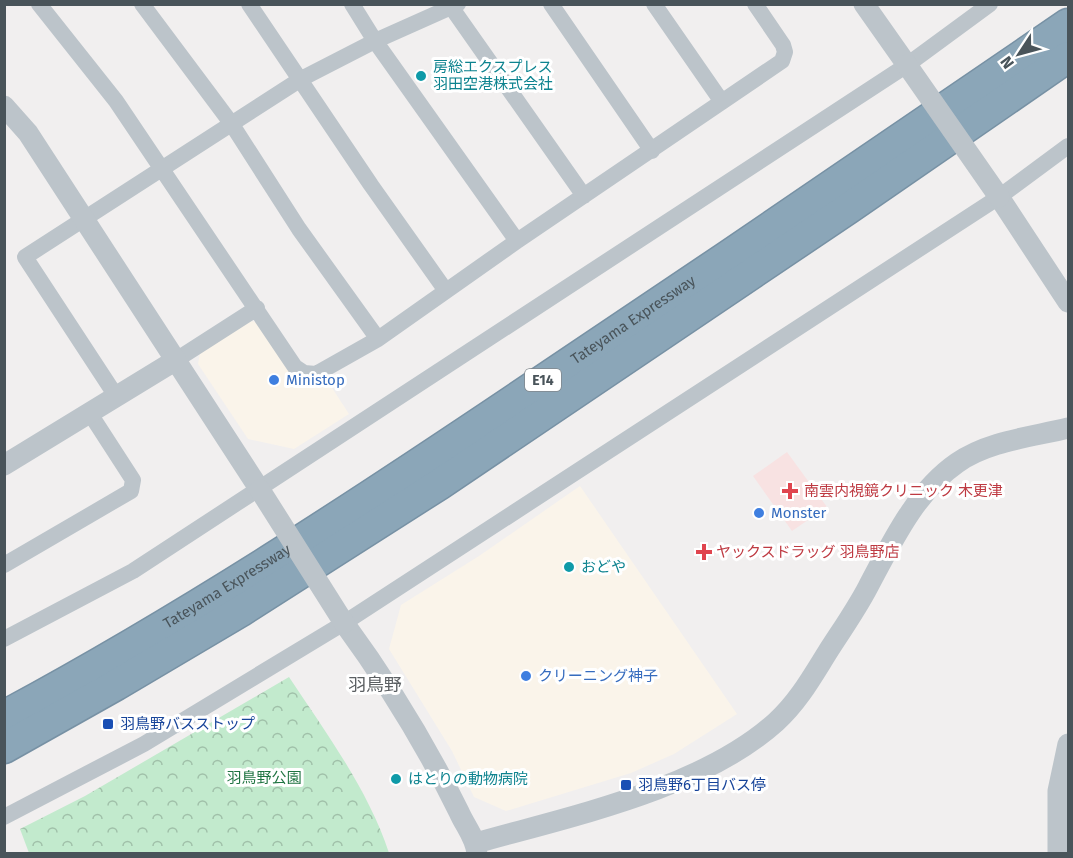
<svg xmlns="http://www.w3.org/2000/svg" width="1073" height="858" font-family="'Fira Sans','Noto Sans JP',sans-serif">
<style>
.commercial{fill:#faf4ea}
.medical{fill:#f8e2e2}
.park{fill:url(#park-crowns)}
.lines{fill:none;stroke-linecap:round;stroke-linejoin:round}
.motorway-casing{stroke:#7791a4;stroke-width:33}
.minor{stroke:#bcc4ca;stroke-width:16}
.tertiary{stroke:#bcc4ca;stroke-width:21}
.motorway{stroke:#8ba6b8;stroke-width:30}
.tertiary-bridge{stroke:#bcc4ca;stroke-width:21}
.culture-dot{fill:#0f9aa8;stroke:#fff;stroke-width:2}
.shop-dot{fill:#3f7fe0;stroke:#fff;stroke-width:2}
.health-dot{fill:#e0444e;stroke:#fff;stroke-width:2}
.transit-dot{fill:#1a4fb4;stroke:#fff;stroke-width:2}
.labels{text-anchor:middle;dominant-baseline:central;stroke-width:6;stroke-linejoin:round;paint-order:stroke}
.shield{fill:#fff;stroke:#80878c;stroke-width:1.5}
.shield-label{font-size:14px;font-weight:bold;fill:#49545a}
.culture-label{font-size:15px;fill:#0d838f;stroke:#fff;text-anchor:start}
.street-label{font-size:15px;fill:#49545a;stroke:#fff}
.shop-label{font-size:15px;fill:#366cbe;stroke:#fff;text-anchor:start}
.health-label{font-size:15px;fill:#be3a42;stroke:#fff;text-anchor:start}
.transit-label{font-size:15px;fill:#164399;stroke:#fff;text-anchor:start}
.park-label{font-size:15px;fill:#207442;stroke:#fff}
.quarter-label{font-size:18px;fill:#5c6063;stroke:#fff}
</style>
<defs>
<pattern id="park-crowns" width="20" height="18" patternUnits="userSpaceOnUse" patternTransform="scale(1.5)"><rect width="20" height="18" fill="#c2eacd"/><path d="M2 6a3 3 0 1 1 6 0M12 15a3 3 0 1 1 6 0" fill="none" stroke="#a0c0a9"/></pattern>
</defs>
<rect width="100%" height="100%" fill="#f1efef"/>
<!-- commercial -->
<path class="commercial" d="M249,321L256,322L303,385L323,374L349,414L294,449L248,439L198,364L200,353Z
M580,486L737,714L674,754L631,773L506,811L474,797L452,751L389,649L401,605L479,556Z"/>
<!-- medical -->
<path class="medical" d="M787,452L827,507L792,531L753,476Z"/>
<!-- park -->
<path class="park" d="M289,677C326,733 368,789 389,853H29L20,829L85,796Z"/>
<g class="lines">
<!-- motorway casing -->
<g class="motorway-casing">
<g id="motorway">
<path id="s1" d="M4,716C194,614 373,495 551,375C724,259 897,142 1068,24"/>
<path d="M4,748L116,685L241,611L440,484L849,208L1068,57"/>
</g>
</g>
<!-- minor -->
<path class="minor" d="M39,4L116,101L295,367L304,373L316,374L378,339L517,241L782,61L785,52L783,45L755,4
M142,4L231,123L299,229L378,339
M249,4L371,185L446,291
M352,4L375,41L517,241
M449,4L584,196
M551,4L652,151
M654,4L722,102
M176,360L257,308
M116,396L25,257L301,79L375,41L458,4
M4,565L131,491L133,480L89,412
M4,639L133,571L907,65L990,4
M4,817L144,744L344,623L999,197L1068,146"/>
<!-- tertiary -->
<path class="tertiary" d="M864,4L907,65
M4,106L28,133L260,490
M999,197L1068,302
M4,465L176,360
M344,623C388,683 426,745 459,812C465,826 476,838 477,854
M476,843C571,816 702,789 776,722C798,702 812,677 827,653C841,631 856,610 868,587C891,544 915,492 957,463C988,441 1032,437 1068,428
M1058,854V791L1068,744"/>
<!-- motorway -->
<use href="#motorway" class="motorway"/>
<!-- tertiary-bridge -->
<path class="tertiary-bridge" d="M907,65L999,197
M260,490L344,623"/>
</g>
<!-- markers -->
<g class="culture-dot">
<circle cx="421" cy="76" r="6"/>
<circle cx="569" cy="567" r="6"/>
<circle cx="396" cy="779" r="6"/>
</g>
<g class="shop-dot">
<circle cx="274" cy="380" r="6"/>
<circle cx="759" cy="513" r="6"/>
<circle cx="526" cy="676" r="6"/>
</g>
<g class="health-dot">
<path d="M787 482h6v6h6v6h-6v6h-6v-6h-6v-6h6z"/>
<path d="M701 543h6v6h6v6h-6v6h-6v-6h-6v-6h6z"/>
</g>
<g class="transit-dot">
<rect x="102" y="718" width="12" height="12" rx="3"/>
<rect x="620" y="779" width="12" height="12" rx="3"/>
</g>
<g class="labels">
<!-- shield labels -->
<rect class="shield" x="525" y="369" width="36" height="22" rx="4.5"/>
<g class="shield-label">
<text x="543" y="380">E14</text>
</g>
<!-- culture labels -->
<g class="culture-label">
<text x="433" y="67">房総エクスプレス<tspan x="433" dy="17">羽田空港株式会社</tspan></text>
<text x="581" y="567">おどや</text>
<text x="408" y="779">はとりの動物病院</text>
</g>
<!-- street labels -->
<g class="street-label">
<text stroke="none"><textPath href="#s1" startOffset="744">Tateyama Expressway</textPath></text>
<text stroke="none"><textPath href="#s1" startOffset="258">Tateyama Expressway</textPath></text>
</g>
<!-- shop labels -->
<g class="shop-label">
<text x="286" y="380">Ministop</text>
<text x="771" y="513">Monster</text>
<text x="538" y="676">クリーニング神子</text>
</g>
<!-- health labels -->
<g class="health-label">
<text x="804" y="491">南雲内視鏡クリニック 木更津</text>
<text x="716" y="552">ヤックスドラッグ 羽鳥野店</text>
</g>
<!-- transit labels -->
<g class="transit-label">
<text x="120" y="724">羽鳥野バスストップ</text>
<text x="638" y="785">羽鳥野6丁目バス停</text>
</g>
<!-- park labels -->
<g class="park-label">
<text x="264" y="778">羽鳥野公園</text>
</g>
<!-- quarter labels -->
<g class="quarter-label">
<text x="375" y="685">羽鳥野</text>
</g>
</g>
<!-- border -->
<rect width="1073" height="858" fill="none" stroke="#49545a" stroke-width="12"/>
<!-- north arrow -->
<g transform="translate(1019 54) rotate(234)" stroke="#ffffff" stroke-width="4.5" paint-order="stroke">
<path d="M0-4.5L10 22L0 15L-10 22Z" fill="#49545a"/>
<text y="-9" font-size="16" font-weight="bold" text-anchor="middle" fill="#49545a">N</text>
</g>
</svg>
